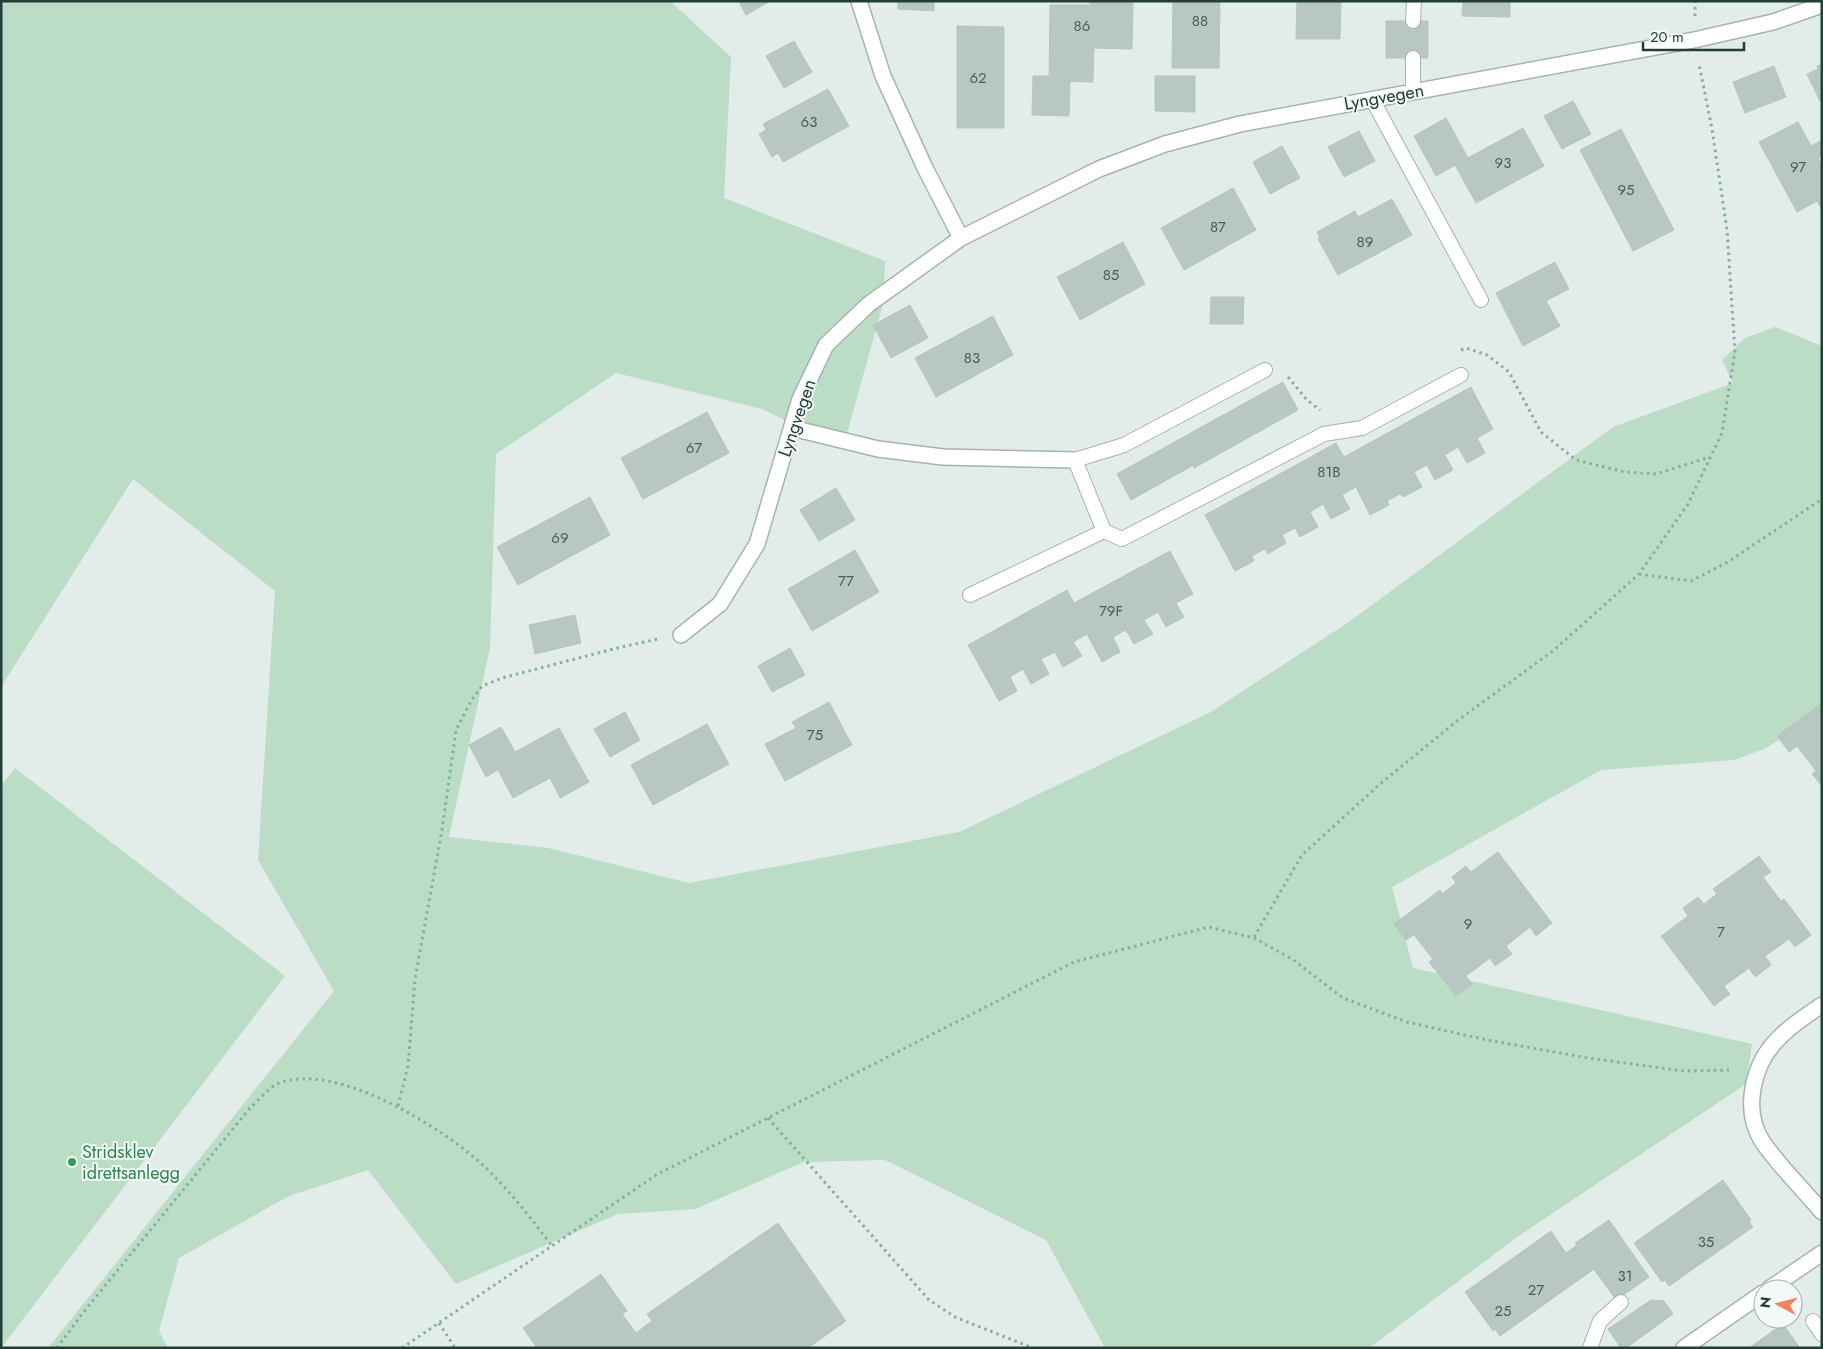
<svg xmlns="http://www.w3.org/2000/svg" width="1823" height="1349" font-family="Jost,sans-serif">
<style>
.green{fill:#bbddc5}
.building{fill:#b8c7c1;stroke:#b5c6bf}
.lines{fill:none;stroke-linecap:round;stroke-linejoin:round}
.lane-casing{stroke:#a5b4af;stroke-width:16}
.street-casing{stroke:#a5b4af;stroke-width:18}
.path{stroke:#83b0a2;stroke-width:3;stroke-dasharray:2.5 4;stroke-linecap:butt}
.lane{stroke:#fff;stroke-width:14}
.street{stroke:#fff;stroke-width:15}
.leisure-dot{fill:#2e9e5b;stroke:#f3f9f6;stroke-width:2}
.labels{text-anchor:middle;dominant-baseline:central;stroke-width:4;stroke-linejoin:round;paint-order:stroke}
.number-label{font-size:15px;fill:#48605a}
.street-label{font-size:18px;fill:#223e37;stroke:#f3f9f6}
.leisure-label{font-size:18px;fill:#27864d;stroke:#f3f9f6;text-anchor:start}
</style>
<rect width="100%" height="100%" fill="#e2ece8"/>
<!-- green -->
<path class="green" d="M1,1H670L731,57L724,198L885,261L883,304L843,448L762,409L616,373L496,454L490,648L449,837L548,848L689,883L959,832L1209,713L1349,622L1613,427L1733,383L1722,360L1745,338L1775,327L1822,346V714L1764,749L1734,760L1601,770L1392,887L1413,968L1752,1044L1746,1084L1520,1235L1369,1348H1105L1046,1240L885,1160L804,1162L695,1209L618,1214L456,1284L368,1170L289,1196L179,1258L159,1331L168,1348H48L334,991L258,860L275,591L133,479L1,687Z
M15,768L285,976L1,1348V786Z"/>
<!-- building -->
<path class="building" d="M739,1H770L746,15Z
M898,1H934V11L898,9Z
M1173,1H1220L1219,68H1172Z
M1297,1H1341L1340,39H1296Z
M1463,1H1510V17L1462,16Z
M1090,2L1133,3L1132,49L1094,48L1093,82L1049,81L1050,5H1090Z
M1386,21H1428V58H1386Z
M957,26L1004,27V128H957Z
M794,41L812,72L784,88L766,56Z
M1822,64V101H1820L1807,74L1818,69L1817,66Z
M1774,66L1786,97L1745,113L1733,82Z
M1033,76H1049V81L1070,82L1069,116L1032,115Z
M1155,76H1195V112L1155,111Z
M828,89L849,126L783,162L778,153L772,157L759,134L766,130L763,124Z
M1573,101L1591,134L1562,149L1544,116Z
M1446,118L1468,158L1436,176L1414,136Z
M1798,122L1811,146L1820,141L1822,144V156L1818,158L1822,166V210L1817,201L1797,212L1759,142Z
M1523,128L1544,166L1476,203L1455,165Z
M1621,129L1674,230L1633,251L1580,150Z
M1359,131L1375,161L1344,177L1328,147Z
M1282,146L1300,178L1270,194L1253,162Z
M1233,188L1256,230L1184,270L1161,228Z
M1392,199L1412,235L1338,275L1318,239L1320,238L1317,232L1355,211L1358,217Z
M1123,242L1145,284L1080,320L1057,277Z
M1555,262L1569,289L1546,301L1560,326L1523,346L1496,293Z
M1211,297H1244L1243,324H1210Z
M910,305L928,338L891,358L873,325Z
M993,316L1013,355L936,397L915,358Z
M1283,382L1298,410L1194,468L1178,440Z
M1471,387L1493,429L1477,438L1485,453L1467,463L1458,447L1445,455L1453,470L1435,480L1427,465L1414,472L1422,487L1403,497L1400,494L1387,501L1389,505L1370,515L1356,487L1342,495L1350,509L1331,519L1323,504L1310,512L1318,527L1300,537L1295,528L1282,535L1286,543L1268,554L1265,549L1252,556L1254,561L1235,571L1205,515L1336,443L1344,457Z
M707,412L729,453L643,499L621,458Z
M1178,440L1192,466L1131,500L1117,474Z
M836,488L855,520L819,541L800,510Z
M590,497L610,535L518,585L497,547Z
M855,550L879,592L812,631L788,589Z
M1170,551L1193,594L1176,603L1184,617L1166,627L1158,612L1144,620L1153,634L1134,644L1126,630L1113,637L1120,652L1102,662L1087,634L1073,642L1082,656L1063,667L1055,652L1041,659L1049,674L1031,684L1023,669L1010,677L1017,691L999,701L968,645L1067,590L1074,603Z
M575,615L581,643L535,654L529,625Z
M790,648L805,675L772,692L758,666Z
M829,702L852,745L785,781L765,744L796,728L792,722Z
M1822,703V786L1812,774L1816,771L1797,746L1789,752L1777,736Z
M625,712L640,740L610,757L594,729Z
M707,724L729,764L653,805L631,765Z
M501,727L515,752L559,728L589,782L560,798L550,778L513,798L498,770L486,777L469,745Z
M1498,852L1552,923L1536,936L1530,927L1506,946L1512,954L1495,966L1490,958L1466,976L1472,984L1456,996L1429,962L1433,959L1414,935L1406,940L1394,924L1440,890L1442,894L1456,883L1452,877L1466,866L1471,872Z
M1759,856L1771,872L1763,877L1781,901L1784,899L1811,935L1795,947L1789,939L1765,956L1771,965L1755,977L1749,968L1724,986L1730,994L1714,1006L1661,936L1688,916L1683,908L1698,897L1704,904L1717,894L1713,889Z
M1723,1180L1751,1220L1749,1222L1753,1227L1669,1286L1665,1280L1662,1282L1634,1243Z
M1609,1220L1649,1277L1616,1300L1594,1269L1500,1336L1495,1329L1493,1331L1465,1292L1551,1231L1566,1253L1577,1245L1575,1243Z
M778,1223L846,1321L808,1348H537L523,1328L601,1274L627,1311L622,1314L636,1333L652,1321L647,1314Z
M1651,1300L1664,1301L1673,1314L1626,1348H1621L1608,1329Z
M1783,1324L1800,1348H1749Z"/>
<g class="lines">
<!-- lane casing -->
<g class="lane-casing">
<path id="lane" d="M1413,21L1414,1
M1413,58V92
M1372,99L1481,300
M1265,370L1124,445L1075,460L1104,531L1122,539L1324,434L1362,428L1461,375
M970,595L1104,531
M1813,1321L1822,1334
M1590,1348L1600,1321L1621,1302"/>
</g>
<!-- street casing -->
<g class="street-casing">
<path id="street" d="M859,1L883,76L925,168L961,238
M792,428L878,449L943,457L1075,460
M681,635L720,604L757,544L800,399L826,345L869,304L961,238L1099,169L1165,144L1240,124L1694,40L1773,22L1822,5
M1822,1005C1807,1015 1791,1025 1779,1038C1753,1063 1742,1109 1762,1141C1778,1165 1803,1189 1822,1212
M1769,1289L1822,1253
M1684,1348L1763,1293"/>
</g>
<!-- path -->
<path class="path" d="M1695,16V1
M1461,350L1466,348L1487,355L1509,372L1541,432L1576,460L1625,472L1656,474L1710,457
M1288,377L1307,400L1320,410
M1639,574L1691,581L1728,562L1822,499
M1254,937L1302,855L1380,784L1457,721L1554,650L1639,574L1688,504L1722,433L1735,351L1727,230L1712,129L1699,64
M398,1106L408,1066L415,979L442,830L456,730L471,701L482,686L502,678L621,647L658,639
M768,1118L929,1300L955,1317L1033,1348
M439,1323L455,1348
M57,1348L82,1314L250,1108C258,1101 269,1087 279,1083C337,1061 445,1129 486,1168C511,1192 532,1220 553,1247
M402,1348L656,1175L1074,962L1209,927L1254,938L1292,959L1343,998L1407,1022L1487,1040L1588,1058L1684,1071L1729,1070"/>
<!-- lane -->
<use href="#lane" class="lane"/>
<!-- street -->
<use href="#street" class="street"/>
</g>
<!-- markers -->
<circle class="leisure-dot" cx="72" cy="1162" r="5"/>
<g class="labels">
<!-- number labels -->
<g class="number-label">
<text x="1200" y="21">88</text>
<text x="1082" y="26">86</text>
<text x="978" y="78">62</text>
<text x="809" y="122">63</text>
<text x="1503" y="163">93</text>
<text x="1798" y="167">97</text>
<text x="1626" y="190">95</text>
<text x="1218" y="227">87</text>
<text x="1365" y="242">89</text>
<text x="1111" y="275">85</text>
<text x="972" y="358">83</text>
<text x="694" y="448">67</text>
<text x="1329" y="472">81B</text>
<text x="560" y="538">69</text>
<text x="846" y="581">77</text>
<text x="1111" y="611">79F</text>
<text x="815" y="735">75</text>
<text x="1468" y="924">9</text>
<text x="1721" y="932">7</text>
<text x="1706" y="1242">35</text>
<text x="1625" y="1276">31</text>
<text x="1536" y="1290">27</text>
<text x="1503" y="1311">25</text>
</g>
<!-- street labels -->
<g class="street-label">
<text transform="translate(1384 97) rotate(-10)">Lyngvegen</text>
<text transform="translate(797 418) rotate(-71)">Lyngvegen</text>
</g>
<!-- leisure labels -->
<g class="leisure-label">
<text x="82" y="1152">Stridsklev<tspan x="82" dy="21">idrettsanlegg</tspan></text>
</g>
</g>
<!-- border -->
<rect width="1823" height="1349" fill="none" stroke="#223e37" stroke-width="5"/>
<!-- north arrow -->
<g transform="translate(1778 1304) rotate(277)"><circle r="24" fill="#f3f9f6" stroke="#9faeaa"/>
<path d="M0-4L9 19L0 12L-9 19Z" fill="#f1835c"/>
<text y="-8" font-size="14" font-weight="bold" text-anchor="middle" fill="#223e37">N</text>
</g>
<!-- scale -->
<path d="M1643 42v8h101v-8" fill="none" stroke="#223e37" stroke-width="2.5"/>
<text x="1650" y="42" font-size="15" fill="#223e37" stroke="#f3f9f6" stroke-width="4" paint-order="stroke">20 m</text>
</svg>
